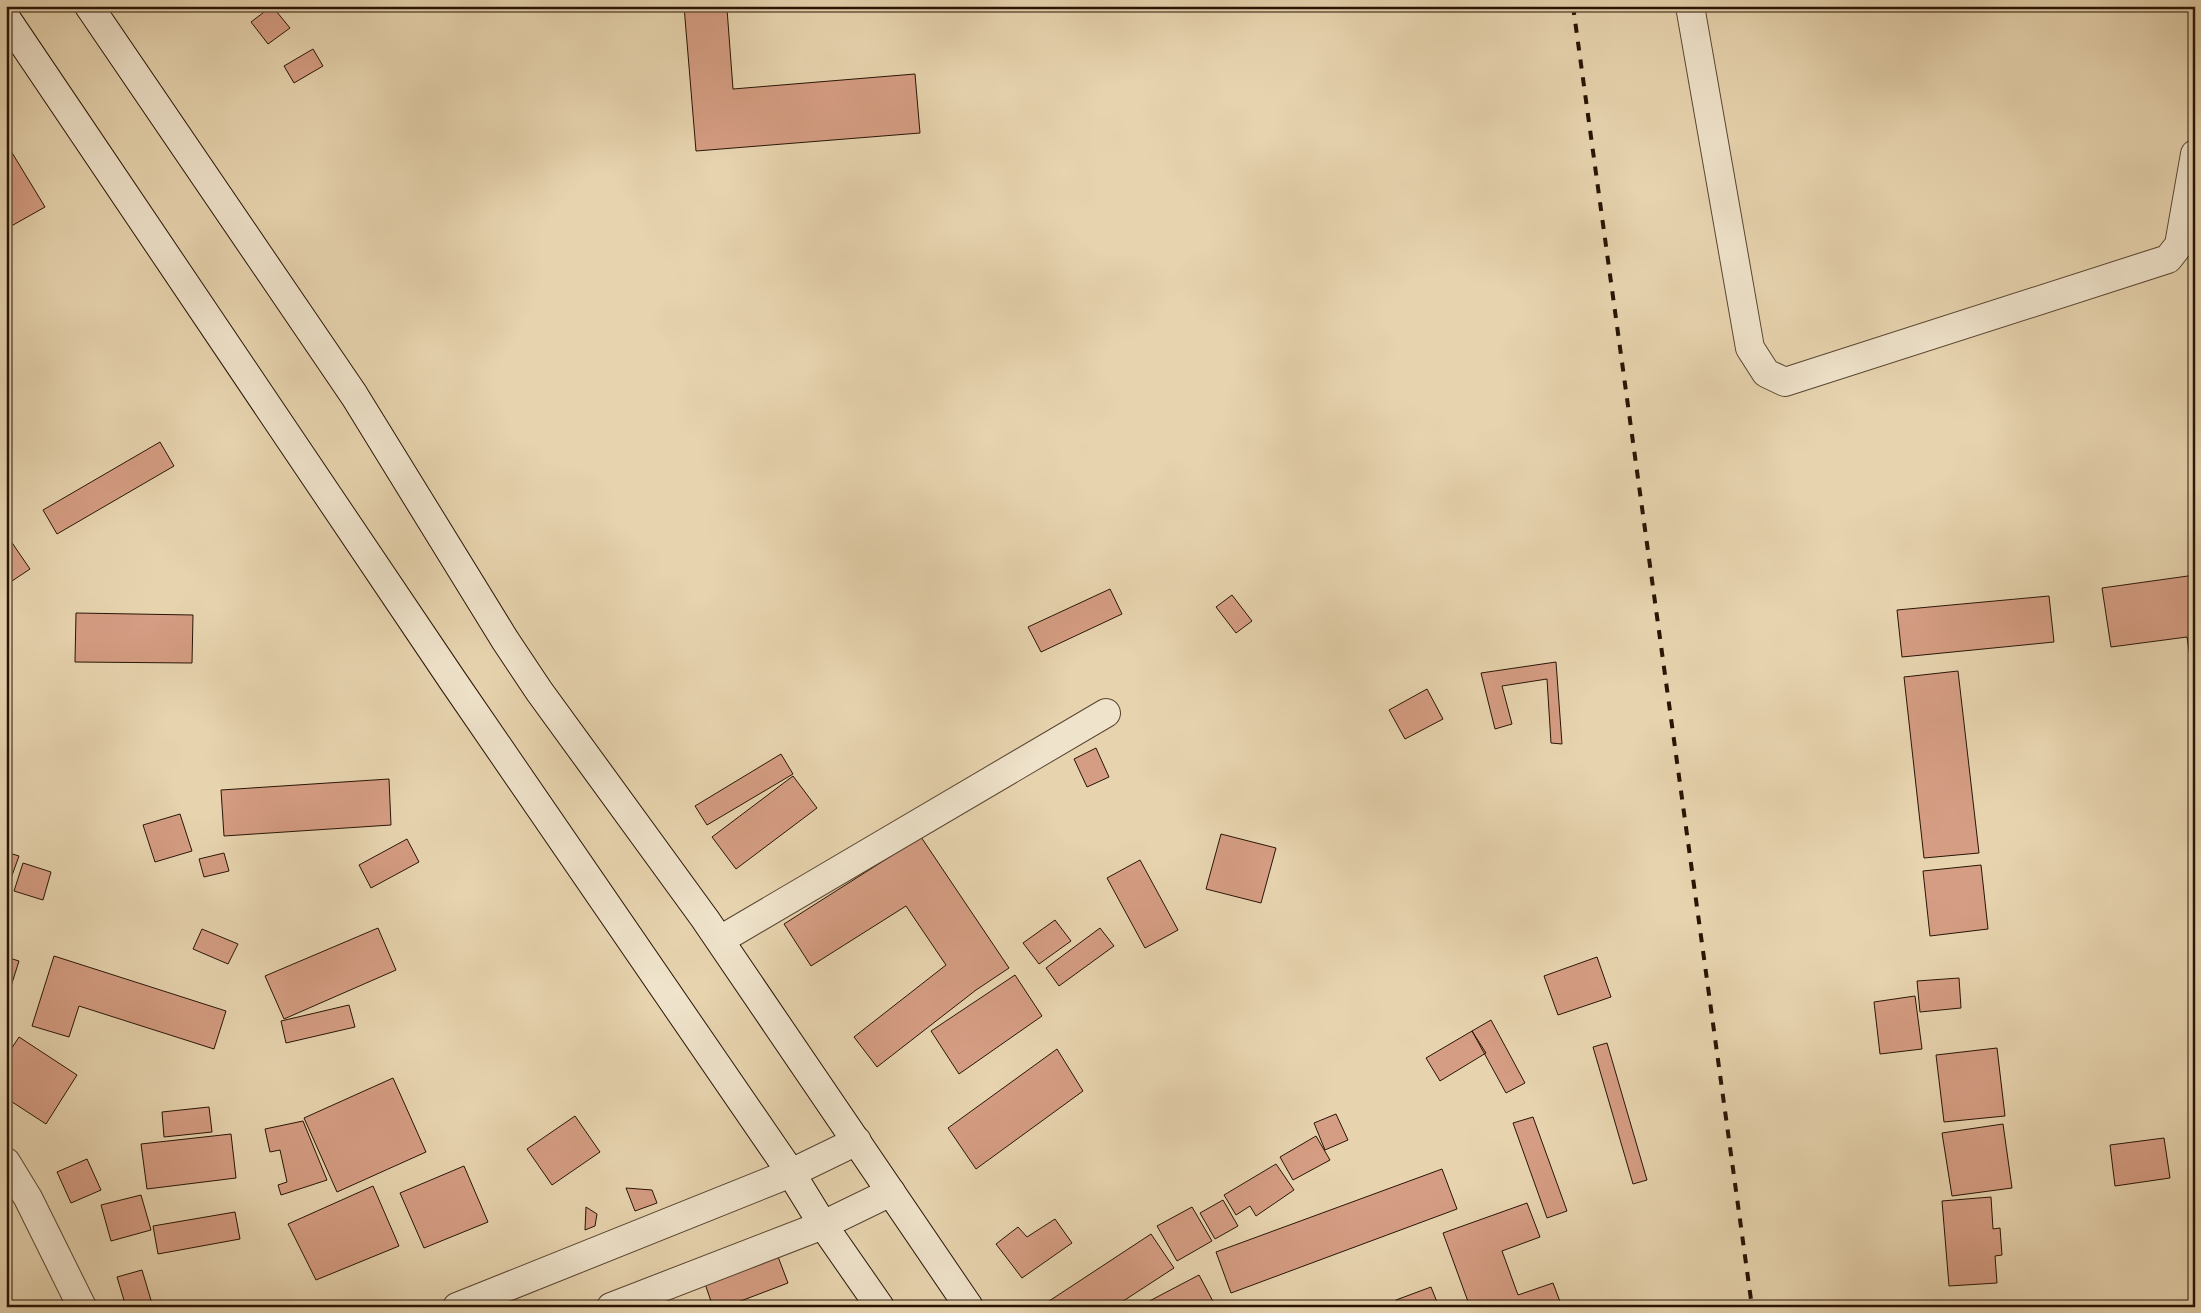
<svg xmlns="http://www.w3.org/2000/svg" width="2201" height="1313" font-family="'IM FELL English',serif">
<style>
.building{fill:#d59d83;stroke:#281405}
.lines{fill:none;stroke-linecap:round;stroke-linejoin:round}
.minor-casing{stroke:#584430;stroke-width:30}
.secondary-casing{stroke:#281405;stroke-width:30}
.minor{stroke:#efe3cb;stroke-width:28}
.secondary{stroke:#efe3cb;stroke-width:28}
.rail{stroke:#281405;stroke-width:4;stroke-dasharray:9 9;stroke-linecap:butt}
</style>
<rect width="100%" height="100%" fill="#e7d4af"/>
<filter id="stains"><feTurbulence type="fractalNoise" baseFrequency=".004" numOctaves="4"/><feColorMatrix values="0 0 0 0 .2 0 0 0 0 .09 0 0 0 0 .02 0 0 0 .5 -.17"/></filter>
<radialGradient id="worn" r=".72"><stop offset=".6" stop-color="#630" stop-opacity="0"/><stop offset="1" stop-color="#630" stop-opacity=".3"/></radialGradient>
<!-- building -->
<path class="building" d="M272,6L290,28L268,44L251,22Z
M684,6H756L727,9L733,89L915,74L920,133L696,151Z
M313,49L323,66L294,83L284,66Z
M11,151L45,207L6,229V154Z
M160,442L174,466L57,534L43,510Z
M6,534L30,569L6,585Z
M2195,575V690L2187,637L2111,647L2102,588Z
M1110,589L1122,614L1041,652L1028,627Z
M1232,595L1252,621L1236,633L1216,607Z
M2049,596L2054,642L1902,657L1897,610Z
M76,613L193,615L192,663L75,662Z
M1556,662L1562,744L1551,743L1547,679L1502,686L1512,724L1495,729L1481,673Z
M1958,671L1979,853L1924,858L1904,677Z
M1427,689L1443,719L1405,739L1389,710Z
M1096,748L1109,777L1087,787L1074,759Z
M781,754L793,774L707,825L695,806Z
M793,776L817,808L736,869L712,837Z
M389,779L391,825L224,836L221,790Z
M180,814L192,851L155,862L143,825Z
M1221,834L1276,848L1261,903L1206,889Z
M921,837L1009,968L976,990L877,1067L854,1037L946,965L906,906L811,966L784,924Z
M407,839L419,862L371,888L359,865Z
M6,852L19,856L6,892Z
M224,853L229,871L204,877L199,859Z
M1140,860L1178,930L1145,948L1107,878Z
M23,863L51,872L43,900L14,891Z
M1981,865L1988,929L1930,936L1923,871Z
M1055,920L1071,941L1039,964L1023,943Z
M378,928L396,970L284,1019L265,976Z
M1100,928L1114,946L1059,986L1046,968Z
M202,929L238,944L228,964L193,949Z
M54,956L226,1011L214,1049L79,1006L69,1037L32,1026Z
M6,957L19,961L6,1002Z
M1597,957L1611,997L1558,1015L1544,976Z
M1015,975L1042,1016L959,1074L931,1031Z
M1959,978L1961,1008L1920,1012L1917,981Z
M1915,996L1922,1049L1880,1054L1874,1002Z
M349,1005L355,1027L286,1043L281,1021Z
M1491,1020L1525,1083L1506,1093L1472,1031Z
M1472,1031L1486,1053L1440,1081L1426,1058Z
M19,1037L77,1075L46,1124L6,1098V1057Z
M1607,1043L1647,1180L1633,1184L1593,1047Z
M1997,1048L2005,1116L1944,1122L1936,1055Z
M1057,1049L1083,1091L976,1169L948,1128Z
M393,1078L426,1152L337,1192L304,1118Z
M209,1107L212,1132L164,1137L162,1112Z
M1336,1114L1348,1140L1325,1150L1314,1123Z
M575,1116L600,1152L552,1185L527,1149Z
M1533,1117L1567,1211L1547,1218L1513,1123Z
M303,1121L327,1180L281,1195L278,1185L287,1182L280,1150L270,1152L265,1129Z
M2003,1124L2012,1188L1952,1196L1942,1133Z
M231,1134L236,1178L147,1189L141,1144Z
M1316,1136L1330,1160L1293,1180L1280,1157Z
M2164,1138L2170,1178L2115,1186L2110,1145Z
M87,1159L101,1190L71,1203L57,1172Z
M1276,1164L1294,1190L1256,1216L1250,1206L1236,1215L1224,1195Z
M464,1166L488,1222L424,1248L400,1193Z
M1442,1169L1457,1209L1231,1293L1216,1252Z
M373,1186L399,1246L316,1280L288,1224Z
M626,1188L652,1190L657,1203L635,1211Z
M141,1195L151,1230L111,1241L101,1205Z
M1991,1197L1993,1229L2000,1228L2002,1255L1995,1256L1997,1283L1949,1286L1942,1201Z
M1223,1200L1238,1226L1215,1239L1200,1213Z
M1527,1203L1540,1237L1502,1251L1518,1295L1553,1283L1562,1307H1470L1443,1233Z
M586,1207L597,1214L595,1226L585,1230Z
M1192,1207L1212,1241L1177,1261L1157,1226Z
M235,1212L240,1239L158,1254L153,1226Z
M1055,1219L1072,1243L1022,1278L996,1244L1018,1227L1027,1237Z
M1151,1234L1174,1268L1114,1307H1040Z
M777,1254L788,1283L725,1307H713L704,1281Z
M142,1270L153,1307H126L117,1277Z
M1199,1275L1216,1307H1138Z
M1431,1287L1439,1307H1398L1396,1300Z"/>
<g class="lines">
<!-- minor casing -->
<g class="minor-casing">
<path id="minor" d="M1690,6L1750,348L1766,373L1785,382L2168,259L2179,245L2195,154
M720,940L1106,713
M6,1162L28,1198L82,1307
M457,1307L791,1173L857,1141
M611,1307L823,1225L891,1192"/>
</g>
<!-- secondary casing -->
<g class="secondary-casing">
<path id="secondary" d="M89,6L354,395L505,640L539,691L705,919L969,1307
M6,18L453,681L791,1173L823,1225L880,1307"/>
</g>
<!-- minor -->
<use href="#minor" class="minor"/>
<!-- secondary -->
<use href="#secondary" class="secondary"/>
<!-- rail -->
<path class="rail" d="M1573,6L1752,1307"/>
</g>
<!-- margin -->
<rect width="2201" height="1313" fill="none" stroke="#e7d4af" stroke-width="25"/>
<rect x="8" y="8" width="2186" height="1298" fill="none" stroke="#281405" stroke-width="2.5"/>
<rect x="12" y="12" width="2176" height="1288" fill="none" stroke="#281405"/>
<rect width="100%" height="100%" filter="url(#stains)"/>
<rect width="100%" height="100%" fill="url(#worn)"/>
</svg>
